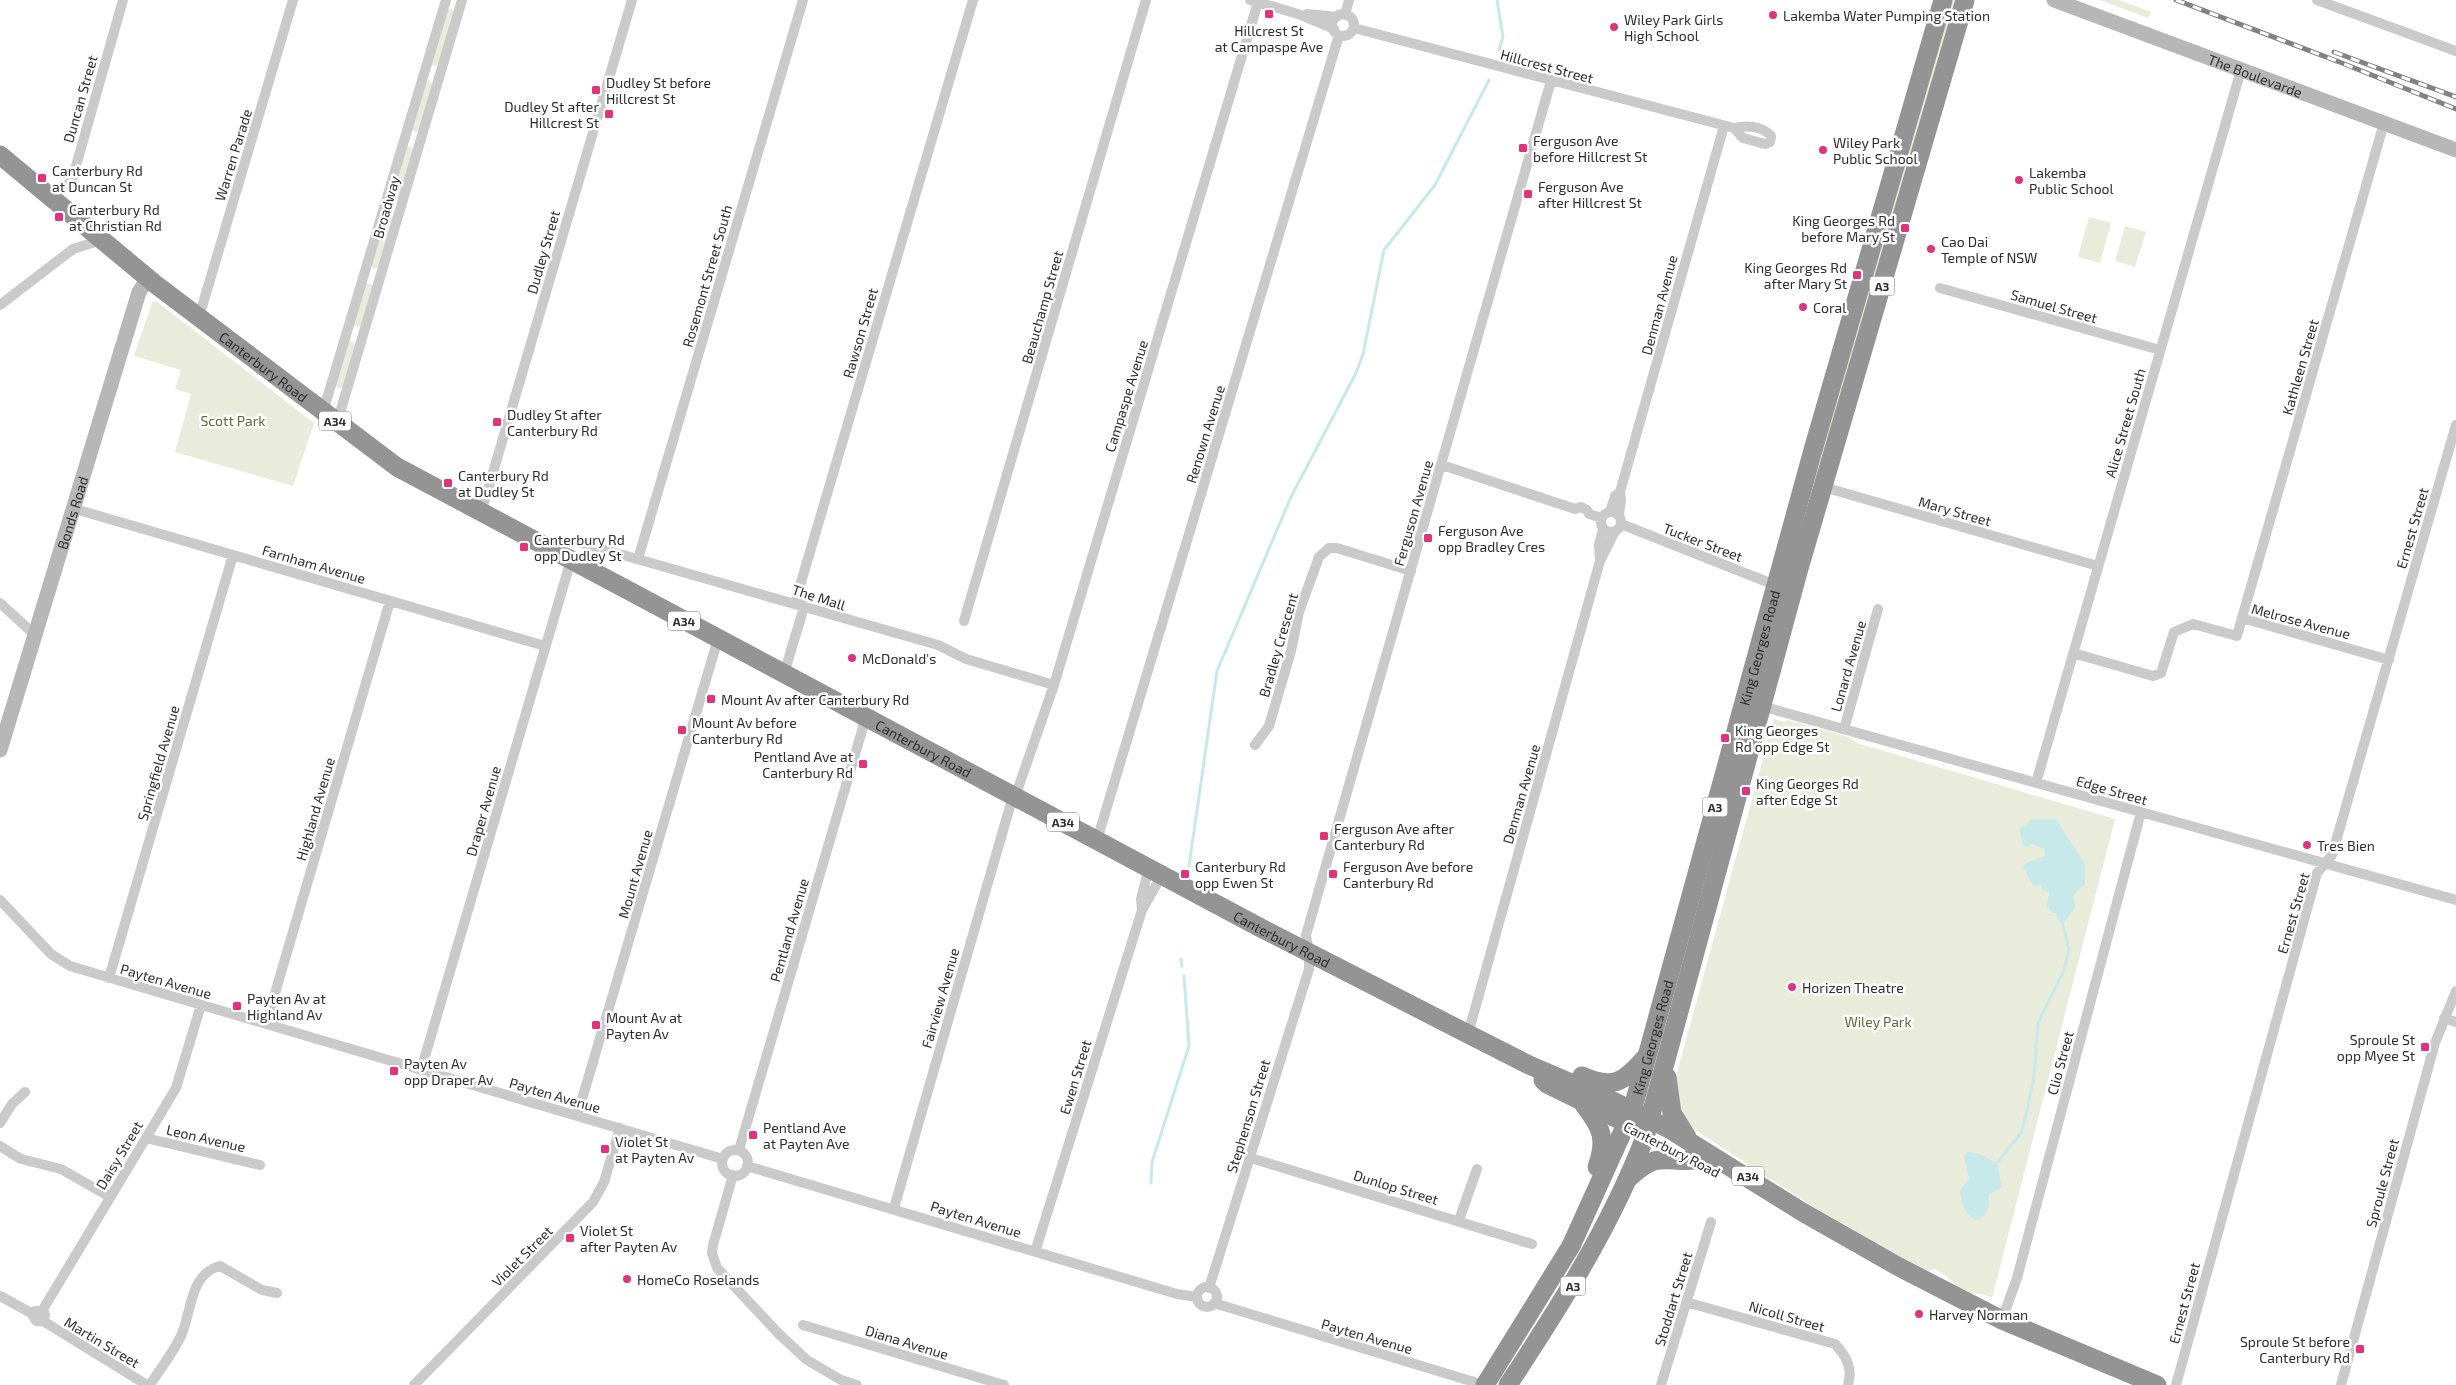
<svg xmlns="http://www.w3.org/2000/svg" width="2456" height="1385" font-family="'Exo 2',sans-serif">
<style>
.green{fill:#e9ebdb}
.water{fill:#c8e9ea}
.lines{fill:none;stroke-linecap:round;stroke-linejoin:round}
.stream{stroke:#c8e9ea;stroke-width:3}
.street{stroke:#cacaca;stroke-width:10}
.secondary{stroke:#b7b7b7;stroke-width:15}
.highway{stroke:#949494;stroke-width:19}
.rail-casing{stroke:#828282;stroke-width:5}
.rail{stroke:#fff;stroke-width:3;stroke-dasharray:9;stroke-linecap:butt}
.poi-dot{fill:#e1337b;stroke:#fff;stroke-width:2}
.labels{text-anchor:middle;dominant-baseline:central;stroke-width:5;stroke-linejoin:round;paint-order:stroke}
.shield{fill:#fff;stroke:#6c6c6c;stroke-width:1}
.shield-label{font-size:12px;font-weight:bold;fill:#2d2d2d}
.poi-label{font-size:14px;fill:#2d2d2d;stroke:#fff;text-anchor:start}
.street-label{font-size:14px;fill:#2d2d2d;stroke:#fff}
.park-label{font-size:14px;fill:#60683c;stroke:#fff}
</style>
<rect width="100%" height="100%" fill="#fff"/>
<!-- green -->
<path class="green" d="M1952,0H1957L1822,458L1823,448Z
M2100,0H2119L2151,12L2148,18Z
M451,9L454,11L440,64L434,66L431,64L447,10Z
M429,80L433,85L419,132H415L412,130L426,81Z
M410,146L413,150L399,199L394,200L392,198L407,147Z
M390,214L393,216L379,267L374,269L371,266L387,215Z
M2089,217L2111,223L2100,263L2078,257Z
M2125,226L2146,232L2135,267L2115,261Z
M366,283L373,285L362,325L357,327L354,324Z
M156,301L314,423L293,486L175,452L191,394L175,389L181,370L134,356L152,303Z
M352,341L356,347L343,387L339,389L335,384L349,342Z
M1774,719L1784,722L1787,720L1849,737L1857,743L2115,819L1992,1298C1984,1294 1977,1294 1969,1292C1955,1287 1947,1275 1935,1269L1928,1271L1921,1270L1855,1233V1230L1823,1213L1686,1124L1674,1101L1675,1080Z"/>
<!-- water -->
<path class="water" d="M2033,819H2056L2085,864V884L2073,895L2075,908L2065,921L2059,922L2056,913H2052L2047,905L2049,892L2042,890L2041,886H2033L2023,867L2026,863L2045,856L2044,849L2032,844L2027,847L2023,845L2019,829Z
M1967,1152C1980,1151 1986,1159 1997,1163L2002,1188L1989,1194C1988,1207 1991,1212 1978,1220C1965,1217 1961,1202 1960,1190L1969,1178L1964,1156Z"/>
<g class="lines">
<!-- stream -->
<path class="stream" d="M1497,0L1503,37L1499,50
M1189,866L1217,671L1291,497L1356,373L1363,354L1384,250L1435,185L1489,80
M1181,959L1182,966
M1997,1163L2021,1133L2026,1115L2034,1076L2038,1023L2064,970L2069,949L2062,922
M1151,1183L1152,1162L1189,1046L1184,976"/>
<!-- street -->
<path class="street" d="M1250,0L1298,14L1334,29
M2317,0L2456,51
M1307,14L1337,17
M1332 25a11 11 0 1 1 22 0a11 11 0 1 1-22 0Z
M1345,15L1349,0
M1354,28L1734,128L1743,138L1765,144L1770,142L1771,136C1762,126 1747,125 1734,128
M52,198L72,180L123,0
M1940,288L2160,350
M0,305L73,249L101,240
M199,317L293,0
M323,412L446,0
M337,423L462,0
M1442,465L1575,509L1581,507L1587,510L1589,514L1602,518
M1820,486L2098,566
M75,509L545,646
M1601 522a10 10 0 1 1 20 0a10 10 0 1 1-20 0Z
M1610,512L1615,496L1620,492
M481,513L632,0
M1619,515L1621,500L1620,492L1724,126
M1621,524L1775,585
M574,541L938,645L966,659L1054,685
M638,559L803,0
M1600,561L1599,545L1603,529
M0,603L35,635
M2242,618L2384,123
M964,621L1146,0
M2073,653L2153,676L2161,673L2174,632L2193,624L2237,636L2242,618L2389,660
M784,674L804,607L797,597L799,589L973,0
M1761,706L2456,900
M1844,729L1878,609
M1255,745L1269,726L1291,651L1299,612L1319,557L1329,548H1337L1411,571
M2036,783L2241,70
M1015,797L1054,685L1258,2
M1097,840L1339,35
M0,900L51,954L70,966L723,1159
M1142,910L1141,899L1149,868
M109,978L233,555
M2444,1018L2456,1022
M266,1024L390,601
M1468,1034L1600,561L1615,531
M421,1070L571,560
M577,1116L718,639
M0,1123L12,1104L25,1092
M146,1138L260,1165
M0,1146L21,1159L61,1169L110,1197
M739,1150L866,717
M722 1163a13 13 0 1 1 26 0a13 13 0 1 1-26 0Z
M1251,1158L1532,1244
M747,1166L1177,1294L1197,1297
M733,1175L713,1245L712,1253L717,1268L779,1334L807,1360L841,1380L857,1385
M894,1208L1013,796
M1459,1220L1477,1169
M1035,1252L1142,910L1162,875
M1197 1297a10 10 0 1 1 20 0a10 10 0 1 1-20 0Z
M1209,1288L1309,969V952L1306,935L1551,81
M0,1296L33,1314
M1686,1302L1835,1344C1846,1356 1853,1367 1848,1385
M1214,1303L1484,1385
M42,1311L176,1088L201,1005
M2002,1320L2017,1278L2141,812
M43,1321L45,1315L44,1312L35,1311L33,1316L36,1321H43L147,1385
M803,1325L1004,1385
M150,1385C160,1369 173,1353 181,1336C192,1312 189,1274 220,1266L262,1290L277,1293
M414,1385L593,1202L604,1182L620,1128
M1661,1385L1711,1222
M2176,1385L2317,873L2332,855L2456,425
M2341,1385L2435,1043L2456,991"/>
<!-- secondary -->
<g class="secondary">
<path id="s1" d="M2054,0L2456,150"/>
<path id="s2" d="M0,750L139,292L148,278"/>
</g>
<!-- highway -->
<g class="highway">
<path id="s3" d="M0,155L155,284L397,467L1259,927L1468,1034L1529,1065L1613,1101L1669,1129L1804,1213L1899,1267L2002,1320L2157,1385"/>
<path d="M1582,1076C1613,1090 1624,1082 1645,1058"/>
<path d="M1667,1077L1672,1113L1687,1137"/>
<path d="M1543,1080L1547,1084L1638,1129"/>
<path d="M1584,1105C1602,1128 1607,1139 1597,1167"/>
<path d="M1629,1178C1658,1150 1664,1163 1698,1160"/>
<path id="s4" d="M1485,1385L1571,1246L1632,1111L1813,450L1943,0"/>
<path d="M1508,1385C1560,1306 1611,1226 1645,1137L1798,572L1965,0"/>
</g>
<!-- rail casing -->
<g class="rail-casing">
<path id="rail" d="M2176,0L2342,63L2456,109
M2334,52L2456,97"/>
</g>
<!-- rail -->
<use href="#rail" class="rail"/>
</g>
<!-- markers -->
<g class="poi-dot">
<rect x="1264" y="9" width="10" height="10" rx="2.5"/>
<circle cx="1773" cy="15" r="5"/>
<circle cx="1614" cy="27" r="5"/>
<rect x="591" y="85" width="10" height="10" rx="2.5"/>
<rect x="604" y="109" width="10" height="10" rx="2.5"/>
<rect x="1518" y="143" width="10" height="10" rx="2.5"/>
<circle cx="1823" cy="150" r="5"/>
<rect x="37" y="173" width="10" height="10" rx="2.5"/>
<circle cx="2019" cy="180" r="5"/>
<rect x="1523" y="189" width="10" height="10" rx="2.5"/>
<rect x="54" y="212" width="10" height="10" rx="2.5"/>
<rect x="1900" y="223" width="10" height="10" rx="2.5"/>
<circle cx="1931" cy="249" r="5"/>
<rect x="1852" y="270" width="10" height="10" rx="2.5"/>
<circle cx="1803" cy="307" r="5"/>
<rect x="492" y="417" width="10" height="10" rx="2.5"/>
<rect x="443" y="478" width="10" height="10" rx="2.5"/>
<rect x="1423" y="533" width="10" height="10" rx="2.5"/>
<rect x="519" y="542" width="10" height="10" rx="2.5"/>
<circle cx="852" cy="658" r="5"/>
<rect x="706" y="694" width="10" height="10" rx="2.5"/>
<rect x="677" y="725" width="10" height="10" rx="2.5"/>
<rect x="1720" y="733" width="10" height="10" rx="2.5"/>
<rect x="858" y="759" width="10" height="10" rx="2.5"/>
<rect x="1741" y="786" width="10" height="10" rx="2.5"/>
<rect x="1319" y="831" width="10" height="10" rx="2.5"/>
<circle cx="2307" cy="845" r="5"/>
<rect x="1180" y="869" width="10" height="10" rx="2.5"/>
<rect x="1328" y="869" width="10" height="10" rx="2.5"/>
<circle cx="1792" cy="987" r="5"/>
<rect x="232" y="1001" width="10" height="10" rx="2.5"/>
<rect x="591" y="1020" width="10" height="10" rx="2.5"/>
<rect x="2420" y="1042" width="10" height="10" rx="2.5"/>
<rect x="389" y="1066" width="10" height="10" rx="2.5"/>
<rect x="748" y="1130" width="10" height="10" rx="2.5"/>
<rect x="600" y="1144" width="10" height="10" rx="2.5"/>
<rect x="565" y="1233" width="10" height="10" rx="2.5"/>
<circle cx="627" cy="1279" r="5"/>
<circle cx="1919" cy="1314" r="5"/>
<rect x="2355" y="1344" width="10" height="10" rx="2.5"/>
</g>
<g class="labels">
<!-- shield labels -->
<g class="shield">
<rect x="1869.5" y="276.5" width="25" height="19" rx="4"/>
<rect x="319" y="411.5" width="32" height="19" rx="4"/>
<rect x="668" y="611.5" width="32" height="19" rx="4"/>
<rect x="1702.5" y="797.5" width="25" height="19" rx="4"/>
<rect x="1047" y="812.5" width="32" height="19" rx="4"/>
<rect x="1732" y="1166.5" width="32" height="19" rx="4"/>
<rect x="1560.5" y="1276.5" width="25" height="19" rx="4"/>
</g>
<g class="shield-label">
<text x="1882" y="286">A3</text>
<text x="335" y="421">A34</text>
<text x="684" y="621">A34</text>
<text x="1715" y="807">A3</text>
<text x="1063" y="822">A34</text>
<text x="1748" y="1176">A34</text>
<text x="1573" y="1286">A3</text>
</g>
<!-- poi labels -->
<g class="poi-label">
<text x="1783" y="15">Lakemba Water Pumping Station</text>
<text x="1624" y="19">Wiley Park Girls<tspan x="1624" dy="16">High School</tspan></text>
<text x="1269" y="30" text-anchor="middle">Hillcrest St<tspan x="1269" dy="16">at Campaspe Ave</tspan></text>
<text x="606" y="82">Dudley St before<tspan x="606" dy="16">Hillcrest St</tspan></text>
<text x="599" y="106" text-anchor="end">Dudley St after<tspan x="599" dy="16">Hillcrest St</tspan></text>
<text x="1533" y="140">Ferguson Ave<tspan x="1533" dy="16">before Hillcrest St</tspan></text>
<text x="1833" y="142">Wiley Park<tspan x="1833" dy="16">Public School</tspan></text>
<text x="52" y="170">Canterbury Rd<tspan x="52" dy="16">at Duncan St</tspan></text>
<text x="2029" y="172">Lakemba<tspan x="2029" dy="16">Public School</tspan></text>
<text x="1538" y="186">Ferguson Ave<tspan x="1538" dy="16">after Hillcrest St</tspan></text>
<text x="69" y="209">Canterbury Rd<tspan x="69" dy="16">at Christian Rd</tspan></text>
<text x="1895" y="220" text-anchor="end">King Georges Rd<tspan x="1895" dy="16">before Mary St</tspan></text>
<text x="1941" y="241">Cao Dai<tspan x="1941" dy="16">Temple of NSW</tspan></text>
<text x="1847" y="267" text-anchor="end">King Georges Rd<tspan x="1847" dy="16">after Mary St</tspan></text>
<text x="1813" y="307">Coral</text>
<text x="507" y="414">Dudley St after<tspan x="507" dy="16">Canterbury Rd</tspan></text>
<text x="458" y="475">Canterbury Rd<tspan x="458" dy="16">at Dudley St</tspan></text>
<text x="1438" y="530">Ferguson Ave<tspan x="1438" dy="16">opp Bradley Cres</tspan></text>
<text x="534" y="539">Canterbury Rd<tspan x="534" dy="16">opp Dudley St</tspan></text>
<text x="862" y="658">McDonald's</text>
<text x="721" y="699">Mount Av after Canterbury Rd</text>
<text x="692" y="722">Mount Av before<tspan x="692" dy="16">Canterbury Rd</tspan></text>
<text x="1735" y="730">King Georges<tspan x="1735" dy="16">Rd opp Edge St</tspan></text>
<text x="853" y="756" text-anchor="end">Pentland Ave at<tspan x="853" dy="16">Canterbury Rd</tspan></text>
<text x="1756" y="783">King Georges Rd<tspan x="1756" dy="16">after Edge St</tspan></text>
<text x="1334" y="828">Ferguson Ave after<tspan x="1334" dy="16">Canterbury Rd</tspan></text>
<text x="2317" y="845">Tres Bien</text>
<text x="1195" y="866">Canterbury Rd<tspan x="1195" dy="16">opp Ewen St</tspan></text>
<text x="1343" y="866">Ferguson Ave before<tspan x="1343" dy="16">Canterbury Rd</tspan></text>
<text x="1802" y="987">Horizen Theatre</text>
<text x="247" y="998">Payten Av at<tspan x="247" dy="16">Highland Av</tspan></text>
<text x="606" y="1017">Mount Av at<tspan x="606" dy="16">Payten Av</tspan></text>
<text x="2415" y="1039" text-anchor="end">Sproule St<tspan x="2415" dy="16">opp Myee St</tspan></text>
<text x="404" y="1063">Payten Av<tspan x="404" dy="16">opp Draper Av</tspan></text>
<text x="763" y="1127">Pentland Ave<tspan x="763" dy="16">at Payten Ave</tspan></text>
<text x="615" y="1141">Violet St<tspan x="615" dy="16">at Payten Av</tspan></text>
<text x="580" y="1230">Violet St<tspan x="580" dy="16">after Payten Av</tspan></text>
<text x="637" y="1279">HomeCo Roselands</text>
<text x="1929" y="1314">Harvey Norman</text>
<text x="2350" y="1341" text-anchor="end">Sproule St before<tspan x="2350" dy="16">Canterbury Rd</tspan></text>
</g>
<!-- street labels -->
<g class="street-label">
<text transform="translate(1547 66) rotate(15)">Hillcrest Street</text>
<text stroke="none"><textPath href="#s1" startOffset="215">The Boulevarde</textPath></text>
<text transform="translate(80 99) rotate(-74)">Duncan Street</text>
<text transform="translate(233 155) rotate(-73)">Warren Parade</text>
<text transform="translate(386 207) rotate(-74)">Broadway</text>
<text transform="translate(543 252) rotate(-74)">Dudley Street</text>
<text transform="translate(707 276) rotate(-74)">Rosemont Street South</text>
<text transform="translate(1659 305) rotate(-75)">Denman Avenue</text>
<text transform="translate(2054 306) rotate(16)">Samuel Street</text>
<text transform="translate(1042 307) rotate(-74)">Beauchamp Street</text>
<text transform="translate(860 333) rotate(-74)">Rawson Street</text>
<text stroke="none"><textPath href="#s3" startOffset="338">Canterbury Road</textPath></text>
<text transform="translate(2300 367) rotate(-74)">Kathleen Street</text>
<text transform="translate(1126 396) rotate(-73)">Campaspe Avenue</text>
<text transform="translate(2125 423) rotate(-74)">Alice Street South</text>
<text transform="translate(1205 434) rotate(-73)">Renown Avenue</text>
<text transform="translate(1955 511) rotate(16)">Mary Street</text>
<text transform="translate(1413 513) rotate(-74)">Ferguson Avenue</text>
<text stroke="none"><textPath href="#s2" startOffset="248">Bonds Road</textPath></text>
<text transform="translate(2412 528) rotate(-74)">Ernest Street</text>
<text transform="translate(1703 542) rotate(21)">Tucker Street</text>
<text transform="translate(314 564) rotate(16)">Farnham Avenue</text>
<text transform="translate(819 597) rotate(18)">The Mall</text>
<text transform="translate(2301 621) rotate(15)">Melrose Avenue</text>
<text transform="translate(1278 645) rotate(-74)">Bradley Crescent</text>
<text stroke="none"><textPath href="#s4" startOffset="792">King Georges Road</textPath></text>
<text transform="translate(1848 666) rotate(-74)">Lonard Avenue</text>
<text stroke="none"><textPath href="#s3" startOffset="1102">Canterbury Road</textPath></text>
<text transform="translate(158 763) rotate(-74)">Springfield Avenue</text>
<text transform="translate(2112 790) rotate(16)">Edge Street</text>
<text transform="translate(1521 794) rotate(-74)">Denman Avenue</text>
<text transform="translate(315 809) rotate(-74)">Highland Avenue</text>
<text transform="translate(483 811) rotate(-74)">Draper Avenue</text>
<text transform="translate(635 874) rotate(-74)">Mount Avenue</text>
<text transform="translate(2293 913) rotate(-74)">Ernest Street</text>
<text transform="translate(789 930) rotate(-74)">Pentland Avenue</text>
<text stroke="none"><textPath href="#s3" startOffset="1508">Canterbury Road</textPath></text>
<text transform="translate(166 981) rotate(16)">Payten Avenue</text>
<text transform="translate(940 998) rotate(-74)">Fairview Avenue</text>
<text stroke="none"><textPath href="#s4" startOffset="388">King Georges Road</textPath></text>
<text transform="translate(2060 1063) rotate(-75)">Clio Street</text>
<text transform="translate(1075 1077) rotate(-73)">Ewen Street</text>
<text transform="translate(555 1095) rotate(16)">Payten Avenue</text>
<text transform="translate(1248 1116) rotate(-73)">Stephenson Street</text>
<text transform="translate(206 1138) rotate(13)">Leon Avenue</text>
<text transform="translate(1672 1149) rotate(27)">Canterbury Road</text>
<text transform="translate(119 1155) rotate(-59)">Daisy Street</text>
<text transform="translate(2382 1183) rotate(-75)">Sproule Street</text>
<text transform="translate(1396 1187) rotate(17)">Dunlop Street</text>
<text transform="translate(976 1219) rotate(17)">Payten Avenue</text>
<text transform="translate(522 1256) rotate(-45)">Violet Street</text>
<text transform="translate(1673 1299) rotate(-73)">Stoddart Street</text>
<text transform="translate(2184 1303) rotate(-75)">Ernest Street</text>
<text transform="translate(1787 1316) rotate(16)">Nicoll Street</text>
<text transform="translate(1367 1336) rotate(16)">Payten Avenue</text>
<text transform="translate(102 1342) rotate(31)">Martin Street</text>
<text transform="translate(907 1342) rotate(17)">Diana Avenue</text>
</g>
<!-- park labels -->
<g class="park-label">
<text x="233" y="420">Scott Park</text>
<text x="1878" y="1021">Wiley Park</text>
</g>
</g>
</svg>
